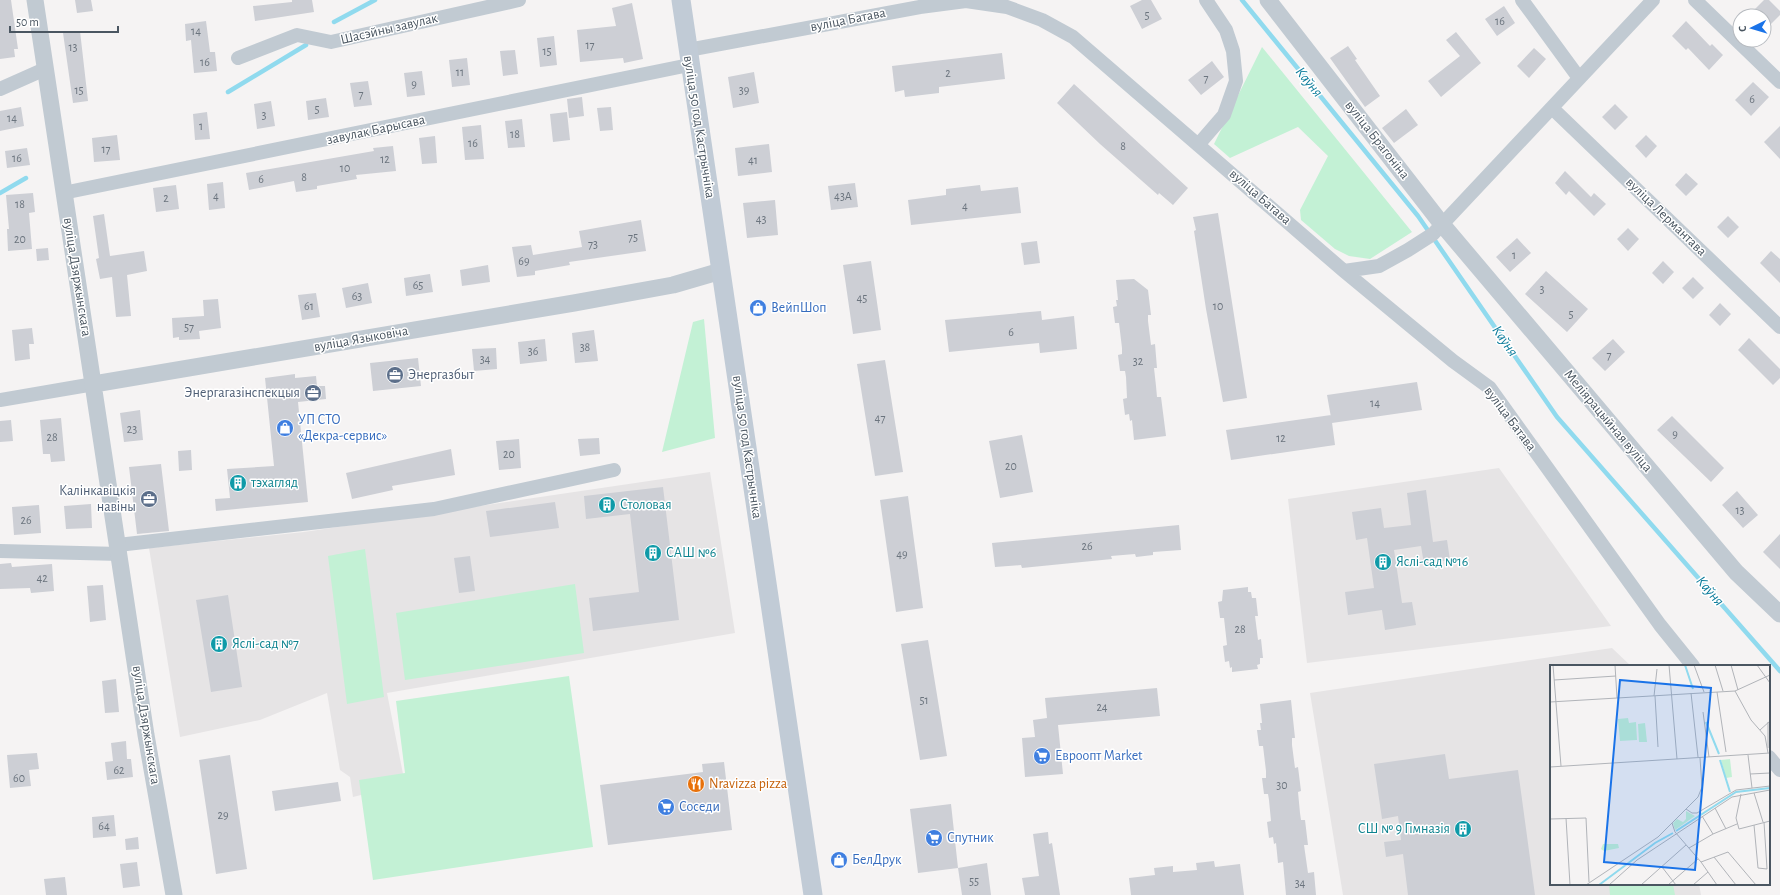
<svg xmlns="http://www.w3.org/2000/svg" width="1780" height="895" font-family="'Alegreya Sans',sans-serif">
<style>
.education{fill:#e6e4e5}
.green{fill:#c3f1d5}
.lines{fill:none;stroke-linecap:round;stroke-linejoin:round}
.stream{stroke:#90daee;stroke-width:4.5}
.building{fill:#cdcfd5}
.minor{stroke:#c1cad2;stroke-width:14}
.tertiary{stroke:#c1cad2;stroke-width:17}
.secondary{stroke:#c1cbd6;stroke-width:19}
.labels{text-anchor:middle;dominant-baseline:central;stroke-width:3;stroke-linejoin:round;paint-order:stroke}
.number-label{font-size:12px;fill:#6b747e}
.street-label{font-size:14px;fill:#4a5661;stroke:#fff}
.shop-label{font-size:14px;fill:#366cbe;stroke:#fff;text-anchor:start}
.service-label{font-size:14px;fill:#4e5e75;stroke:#fff;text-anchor:end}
.culture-label{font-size:14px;fill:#0d838f;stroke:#fff;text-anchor:start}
.food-label{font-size:14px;fill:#c56008;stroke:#fff;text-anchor:start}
.water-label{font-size:15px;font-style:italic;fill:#0c7c9b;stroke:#fff}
.inset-river{fill:none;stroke:#90daee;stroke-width:2}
.inset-road{fill:none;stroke:#b1b4b9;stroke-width:1}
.view{fill:#1a73e8;fill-opacity:0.15;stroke:#1a73e8;stroke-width:2}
.inset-edge{fill:none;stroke:#4a5661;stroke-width:2}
</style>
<rect width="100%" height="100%" fill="#f5f3f3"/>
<!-- education -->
<path class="education" d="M1499,468L1611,626L1307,663L1288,499Z
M710,472L735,633L387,693L405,784L353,797L350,777L340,770L327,693L260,720L180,737L149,548L304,532Z
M1612,648L1631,666H1551V884H1699L1701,895H1343L1310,693Z"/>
<!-- green -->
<path class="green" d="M1262,47L1412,232L1370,259L1349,256L1335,249L1301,220L1300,210L1328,156L1298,127L1230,158L1214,144Z
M704,319L715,438L662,452L693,322Z
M365,549L384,697L347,704L328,556Z
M575,584L584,653L405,680L396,613Z
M569,676L593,847L373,880L359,780L405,773L396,701Z
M1609,884H1673L1675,895H1610Z"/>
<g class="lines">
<!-- stream -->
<path class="stream" d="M1242,0L1418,216L1557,417L1780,671
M334,22L375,0
M228,92L306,45
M0,193L26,178"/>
</g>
<!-- building -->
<path class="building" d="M0,0H11L18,49H14L15,57L0,59Z
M75,0H91L93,11L77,13Z
M292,0H312L314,12L255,21L253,6L292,2Z
M1142,0H1151L1162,19L1142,29L1130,6Z
M1764,0H1769L1780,11V15L1764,31V16H1748Z
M632,3L643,59L624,63L623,58L580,62L577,30L616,26L612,8Z
M1504,6L1515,23L1497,36L1485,19Z
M206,21L210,52H215L217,71L194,73L191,40L186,41L185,24Z
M1686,21L1710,46L1712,44L1723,55L1709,70L1688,48L1686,50L1672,36Z
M80,31L88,101L73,103L63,33Z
M1456,32L1481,63L1441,97L1428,81L1460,56L1446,40Z
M554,36L557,65L540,67L537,38Z
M1348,46L1357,59L1355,60L1380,96L1365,107L1330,58Z
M1534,48L1546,59L1529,78L1517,66Z
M515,50L518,74L503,76L500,51Z
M1002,53L1005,79L939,87V93L905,97L904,90L895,92L892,66Z
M467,58L470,85L452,87L449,60Z
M1212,61L1224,77L1201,95L1188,80Z
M422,71L425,95L407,97L404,73Z
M754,72L759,103L733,108L728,77Z
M368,81L372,105L354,107L350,83Z
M1753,82L1769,97L1751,116L1735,100Z
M1074,84L1188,188L1173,205L1159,193L1158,195L1100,144L1057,103Z
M582,97L584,116L569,118L567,99Z
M326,98L329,117L308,120L306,101Z
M271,101L275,126L257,129L254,104Z
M1615,104L1628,117L1615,130L1602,117Z
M21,107L24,126L0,131V111Z
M611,107L613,130L600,131L597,108Z
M1406,109L1418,125L1394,143L1382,128Z
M207,112L210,139L195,140L193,114Z
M567,112L570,140L553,142L550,114Z
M522,119L525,147L508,148L505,121Z
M481,125L484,159L465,160L462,127Z
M1780,126V159L1764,142Z
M117,135L120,160L94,162L92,138Z
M1646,135L1657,146L1646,158L1635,146Z
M435,136L437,163L422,164L419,138Z
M769,144L772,172L738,176L735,148Z
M393,146L396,171L356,175L357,179L317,186V189L296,192L294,181L249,190L246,173L374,151L373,148Z
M27,148L30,165L7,168L5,151Z
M1565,171L1591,197L1594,193L1606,204L1594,216L1569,191L1566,195L1555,183Z
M1686,173L1698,184L1686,196L1675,185Z
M223,182L225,208L209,210L207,184Z
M855,183L858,207L831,210L828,186Z
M176,185L179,209L156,212L153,188Z
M980,185L981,191L1018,187L1021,213L911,225L908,200L946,195V189Z
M33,193L35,212L29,213L32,249L8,251L7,229H9L6,195Z
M775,200L778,235L747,238L743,203Z
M1218,213L1247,398L1223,402L1206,309L1194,231L1196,230L1193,217Z
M104,214L110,256L144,251L147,271L127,275L131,316L116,317L112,277L100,279L96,259L99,258L93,216Z
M1728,216L1739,227L1728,238L1717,227Z
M641,220L646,251L569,262L570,265L535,271V275L517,277L512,247L531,245L533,255L582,247L579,231Z
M1628,228L1639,239L1628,251L1617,239Z
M1517,238L1531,253L1510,272L1496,257Z
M1037,241L1040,263L1024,265L1021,243Z
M48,248L49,260L37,261L36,249Z
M1771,251L1780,259V283L1760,263Z
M871,261L881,330L853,334L843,265Z
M1663,261L1674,272L1663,284L1652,273Z
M488,265L490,282L462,286L460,270Z
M1546,271L1588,309L1567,332L1525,294Z
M430,274L433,292L406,296L404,278Z
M1693,277L1704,288L1693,299L1682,288Z
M1134,279L1148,290L1151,315H1148V321L1151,345L1155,344L1157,368H1154L1156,386L1157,397H1161L1166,436L1134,440L1132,420L1130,421L1129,414L1125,415L1123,399L1127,398L1126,377L1125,371H1120L1118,355L1122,354V348L1119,323H1115L1113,307L1117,306L1116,300H1118L1116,280Z
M368,283L372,303L346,308L342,288Z
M316,293L320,317L302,320L298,295Z
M218,299L221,328L199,331L200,339L179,340V337L173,338L172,318L204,316L203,300Z
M1720,303L1731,314L1720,326L1709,315Z
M1041,311L1042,320L1074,316L1077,349L1040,353L1039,343L949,352L945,320Z
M32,328L34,344H29L30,359L15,361L12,330Z
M594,330L598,361L575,363L572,333Z
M1749,338L1780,369V378L1773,385L1738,350Z
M545,339L547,361L520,364L518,342Z
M1613,339L1625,352L1605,371L1592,358Z
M496,348L497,369L474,371L472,349Z
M418,358L421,386L373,391L370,363Z
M885,360L903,472L875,476L857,364Z
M295,374V378L316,376L317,386H325L326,399L298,402L308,502L216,511L215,499L230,498L227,469L274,466L265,378Z
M1417,382L1422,410L1332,423L1327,395Z
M140,410L143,440L124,442L120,413Z
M1331,415L1335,445L1231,460L1226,430Z
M1672,416L1724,468L1711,482L1657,430Z
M61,418L65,461L51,462L50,454H43L40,420Z
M11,420L13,441L0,442V421Z
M1022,435L1033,492L1000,498L989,441Z
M599,438L600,454L580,456L578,439Z
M519,439L521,468L499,470L496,441Z
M451,449L455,475L392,486L393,490L352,499L346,473Z
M191,450L192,470L179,471L178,451Z
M161,464L169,531L137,534L129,467Z
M663,487L679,620L593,631L589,598L639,592L630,514L586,519L584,496Z
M1426,490L1433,542L1447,540L1450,560L1424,564L1421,546L1394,550L1402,603L1412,602L1416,625L1385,630L1382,610L1348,615L1345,592L1374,588L1367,538L1356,540L1352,512L1381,508L1384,528L1411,525L1407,493Z
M1737,491L1758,515L1743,528L1722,505Z
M908,496L923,608L896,612L880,500Z
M555,502L559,528L490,537L486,511Z
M91,504L92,528L66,529L64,506Z
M39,505L41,533L14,535L12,507Z
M1179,525L1181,550L1153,552V555L1136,557L1135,554L1111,556L1112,559L1022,568L1021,565L995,567L992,543Z
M1780,534V569L1763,552Z
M470,556L475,591L459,593L454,558Z
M11,563L12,567L52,564L54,591L31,593L30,588L0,589V564Z
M103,585L106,620L90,622L87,586Z
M1248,587V592H1251L1252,598H1256L1258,616H1255L1258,640L1261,639L1263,658H1260V664L1257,665L1258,669L1232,672V667L1230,668L1229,661L1225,662L1223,646L1227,645L1224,618H1220L1218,602L1222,601L1223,590Z
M228,595L242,687L211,692L196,600Z
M928,640L947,756L920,760L901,644Z
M116,679L119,712L105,713L102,681Z
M1157,688L1160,716L1058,725L1063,774L1025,777L1022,738L1035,737L1033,720L1047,718L1045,698Z
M1291,700L1295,738H1292V745L1295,768L1298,767L1301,791L1298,792L1300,813L1301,820H1305L1308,845H1304L1308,873L1314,872L1316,895H1286L1283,862L1278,863L1276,843L1274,844L1273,837L1269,838L1267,822L1271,821L1269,800L1268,794H1264L1262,778H1266V771L1263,746H1259L1257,730H1261L1260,723H1262L1260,704Z
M126,741L127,759H131L133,777L107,780L105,762L113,761L111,743Z
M37,753L39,769L29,770L31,786L10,788L7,755Z
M1445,754L1449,779L1518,770L1535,895H1408L1403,854L1386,857L1384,842L1401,840L1398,816L1382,819L1374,764Z
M230,755L247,869L216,874L199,760Z
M724,762L732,830L608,845L600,785L703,772L702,764Z
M338,782L341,801L275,811L272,791Z
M951,804L958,868L918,873L910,809Z
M114,815L116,836L93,838L92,817Z
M1048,832L1049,844L1052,843L1060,895H1025L1022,878L1039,876L1033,834Z
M138,837L139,849L126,850L125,839Z
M1214,861L1215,867L1240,864L1244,895H1131L1129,878L1155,875L1154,868L1173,866V872L1197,870L1196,863Z
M137,862L140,886L123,888L120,864Z
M987,863L991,895H962L958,868Z
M65,877L67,895H46L44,879Z"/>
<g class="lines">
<!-- minor -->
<path class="minor" d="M1522,0L1579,78
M1695,0L1780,82
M688,50L920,7L966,1L1007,7L1042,20L1073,37L1344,271L1453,361L1490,388L1660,625L1693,666
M238,58L297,35L331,42L519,0
M0,89L45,69
M1552,108L1780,327
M1198,145L1224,115L1236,81L1233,51L1226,30L1206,0
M63,193L689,65
M1344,271L1379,266L1408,250L1433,234L1653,0
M0,400L94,384
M118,545L434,509L614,470
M0,551L120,554
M1769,757L1780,770"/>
<!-- tertiary -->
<path class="tertiary" d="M35,0L146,735L174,895
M1268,0L1441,223L1736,572L1780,614
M94,384L574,303L673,285L721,271"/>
<!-- secondary -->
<path class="secondary" d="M681,0L813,895"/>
</g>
<!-- icons -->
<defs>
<g id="shop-disc" transform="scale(0.9)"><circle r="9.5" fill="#3f7fe0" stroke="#fff"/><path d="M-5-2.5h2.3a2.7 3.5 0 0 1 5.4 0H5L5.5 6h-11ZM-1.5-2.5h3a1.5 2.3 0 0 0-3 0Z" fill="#fff"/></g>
<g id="office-disc" transform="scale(0.9)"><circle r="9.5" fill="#5c6f8a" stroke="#fff"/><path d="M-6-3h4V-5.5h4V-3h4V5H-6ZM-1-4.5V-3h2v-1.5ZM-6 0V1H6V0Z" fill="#fff"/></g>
<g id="building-disc" transform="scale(0.9)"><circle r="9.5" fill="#0f9aa8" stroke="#fff"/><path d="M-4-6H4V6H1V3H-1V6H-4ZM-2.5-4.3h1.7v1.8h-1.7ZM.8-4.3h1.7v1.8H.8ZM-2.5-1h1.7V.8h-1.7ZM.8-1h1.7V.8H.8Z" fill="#fff"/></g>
<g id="supermarket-disc" transform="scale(0.9)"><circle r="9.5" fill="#3f7fe0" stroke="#fff"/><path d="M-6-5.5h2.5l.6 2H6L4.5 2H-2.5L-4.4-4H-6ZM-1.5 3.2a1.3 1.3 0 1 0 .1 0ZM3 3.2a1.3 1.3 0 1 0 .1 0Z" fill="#fff"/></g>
<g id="restaurant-disc" transform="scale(0.9)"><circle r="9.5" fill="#e8710a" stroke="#fff"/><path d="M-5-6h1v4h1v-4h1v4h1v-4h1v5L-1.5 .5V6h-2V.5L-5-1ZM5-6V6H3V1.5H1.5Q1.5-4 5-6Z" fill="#fff"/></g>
</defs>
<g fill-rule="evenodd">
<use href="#shop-disc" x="758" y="308"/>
<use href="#office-disc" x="395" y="375"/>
<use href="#office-disc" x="313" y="393"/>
<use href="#shop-disc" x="285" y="428"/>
<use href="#building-disc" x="238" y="483"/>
<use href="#office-disc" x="149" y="499"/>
<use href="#building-disc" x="607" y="505"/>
<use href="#building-disc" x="653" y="553"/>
<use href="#building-disc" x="1383" y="562"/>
<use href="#building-disc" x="219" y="644"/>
<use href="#supermarket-disc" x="1042" y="756"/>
<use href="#restaurant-disc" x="696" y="784"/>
<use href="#supermarket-disc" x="666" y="807"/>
<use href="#building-disc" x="1463" y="829"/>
<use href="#supermarket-disc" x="934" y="838"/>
<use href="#shop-disc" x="839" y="860"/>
</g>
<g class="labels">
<!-- number labels -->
<g class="number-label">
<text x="1147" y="15">5</text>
<text x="1500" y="21">16</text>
<text x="196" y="31">14</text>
<text x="590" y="45">17</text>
<text x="73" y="47">13</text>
<text x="547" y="51">15</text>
<text x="205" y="62">16</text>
<text x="460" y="72">11</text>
<text x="948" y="73">2</text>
<text x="1206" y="78">7</text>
<text x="414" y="84">9</text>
<text x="79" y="90">15</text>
<text x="744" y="90">39</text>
<text x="361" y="94">7</text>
<text x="1752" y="99">6</text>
<text x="317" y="109">5</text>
<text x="264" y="115">3</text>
<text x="12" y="118">14</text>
<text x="201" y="126">1</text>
<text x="515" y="134">18</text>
<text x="473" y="143">16</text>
<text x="1123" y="146">8</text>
<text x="106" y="149">17</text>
<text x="17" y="158">16</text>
<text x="385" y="159">12</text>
<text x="753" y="160">41</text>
<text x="345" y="168">10</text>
<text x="304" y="177">8</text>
<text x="261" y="179">6</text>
<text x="216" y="196">4</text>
<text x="843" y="196">43А</text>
<text x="166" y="198">2</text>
<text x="20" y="204">18</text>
<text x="965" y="206">4</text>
<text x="761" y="219">43</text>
<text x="633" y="237">75</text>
<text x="20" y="239">20</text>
<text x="593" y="244">73</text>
<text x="1514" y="255">1</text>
<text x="524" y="261">69</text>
<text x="418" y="285">65</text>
<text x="1542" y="289">3</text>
<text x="357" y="296">63</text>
<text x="862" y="298">45</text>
<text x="309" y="306">61</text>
<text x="1218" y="306">10</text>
<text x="1571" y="314">5</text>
<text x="189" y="327">57</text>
<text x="1011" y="332">6</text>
<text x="585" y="347">38</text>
<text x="533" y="351">36</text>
<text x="1609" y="355">7</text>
<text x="485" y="359">34</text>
<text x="1138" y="361">32</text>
<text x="1375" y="403">14</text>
<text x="880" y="418">47</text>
<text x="132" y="429">23</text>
<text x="1675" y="434">9</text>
<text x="52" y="437">28</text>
<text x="1281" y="438">12</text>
<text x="509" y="454">20</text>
<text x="1011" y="466">20</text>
<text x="1740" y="510">13</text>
<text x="26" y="520">26</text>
<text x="1087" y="546">26</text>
<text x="902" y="554">49</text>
<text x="42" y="578">42</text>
<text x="1240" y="629">28</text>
<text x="924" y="700">51</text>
<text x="1102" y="707">24</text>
<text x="119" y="770">62</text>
<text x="19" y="778">60</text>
<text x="1282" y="785">30</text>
<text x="223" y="815">29</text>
<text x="104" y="826">64</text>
<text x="974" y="881">55</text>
<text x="1300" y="883">34</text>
</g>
<!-- street labels -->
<g class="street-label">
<text transform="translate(848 20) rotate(-11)">вуліца Батава</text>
<text transform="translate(389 29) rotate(-13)">Шасэйны завулак</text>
<text transform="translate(699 127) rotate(81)">вуліца 50 год Кастрычніка</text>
<text transform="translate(376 130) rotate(-12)">завулак Барысава</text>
<text transform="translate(1377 140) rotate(52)">вуліца Брагоніна</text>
<text transform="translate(1260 197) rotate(41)">вуліца Батава</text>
<text transform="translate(1666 217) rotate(44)">вуліца Лермантава</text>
<text transform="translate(77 277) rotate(81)">вуліца Дзяржынскага</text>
<text transform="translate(361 339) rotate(-10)">вуліца Языковіча</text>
<text transform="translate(1510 419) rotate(53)">вуліца Батава</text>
<text transform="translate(1608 421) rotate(50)">Меліярацыйная вуліца</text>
<text transform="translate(747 447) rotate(82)">вуліца 50 год Кастрычніка</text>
<text transform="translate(146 725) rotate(81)">вуліца Дзяржынскага</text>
</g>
<!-- shop labels -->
<g class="shop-label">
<text x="771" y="308">ВейпШоп</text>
<text x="298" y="420">УП СТО<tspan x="298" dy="16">«Декра-сервис»</tspan></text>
<text x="1055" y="756">Евроопт Market</text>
<text x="679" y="807">Соседи</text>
<text x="947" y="838">Спутник</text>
<text x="852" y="860">БелДрук</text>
</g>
<!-- service labels -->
<g class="service-label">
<text x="408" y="375" text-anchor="start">Энергазбыт</text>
<text x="300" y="393">Энергагазінспекцыя</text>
<text x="136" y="491">Калінкавіцкія<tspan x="136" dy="16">навіны</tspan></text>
</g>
<!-- culture labels -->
<g class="culture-label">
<text x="251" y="483">тэхагляд</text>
<text x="620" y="505">Столовая</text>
<text x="666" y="553">САШ №6</text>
<text x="1396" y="562">Яслі-сад №16</text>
<text x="232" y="644">Яслі-сад №7</text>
<text x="1450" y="829" text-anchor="end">СШ № 9 Гімназія</text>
</g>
<!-- food labels -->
<g class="food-label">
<text x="709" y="784">Nravizza pizza</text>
</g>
<!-- water labels -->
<g class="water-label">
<text transform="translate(1309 82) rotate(51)">Каўня</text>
<text transform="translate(1505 341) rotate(55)">Каўня</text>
<text transform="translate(1710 591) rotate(49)">Каўня</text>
</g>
</g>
<!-- overview -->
<g transform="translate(1550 665)">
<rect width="220" height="220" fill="#f5f3f3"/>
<path d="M78,53L79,58L86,57L87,75L70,76L68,54ZM95,58L97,77H89L88,59ZM180,94L182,112L176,113L171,95ZM136,146L145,151L125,165L123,158L127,154L133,157L136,154ZM53,179H68L69,183L54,186L51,184Z" fill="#c3f1d5"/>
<path class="inset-river" d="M135,0L143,24M156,57L169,89M170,95L180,127M126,166L186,127L220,123M49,220L105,178L123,168"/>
<path class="inset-road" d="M3,0L11,101M65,0L67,33M119,0L127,94M144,0L154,27M165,0L173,26M181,0L188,25M207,0L220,18M4,15L66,11M185,26L201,55L215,71L218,88M167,27L176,87M141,28L148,92M104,31L107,4M105,31L108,82M0,37L185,26L220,10M153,47L159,92M210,65L220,56M218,83V57M198,90L202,123M0,102L220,88M200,109L220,108M204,128L213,157M191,129L186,153L189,164L220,156M165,143L176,164M136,144L142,148H147L186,125L220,121M152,151L163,169M16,153L20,220M0,154L36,153L39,217M122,158L125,167L151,197L167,220M204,160L208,203L217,204L214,157M139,183L163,169L187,159M164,192L186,220M151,197L178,187L206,220M112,202L126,220M36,220L108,172L148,132L152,122L150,93M59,220L87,195L182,132L220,125M91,220L136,180M118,220L148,194M143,220L158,207"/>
<path class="view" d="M70,15L161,23L145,205L54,197Z"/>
<rect width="220" height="220" class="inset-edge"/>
</g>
<!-- north arrow -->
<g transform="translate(1752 28) rotate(265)"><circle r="19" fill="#ffffff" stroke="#b7bbc0"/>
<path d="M0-3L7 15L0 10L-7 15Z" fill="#1a73e8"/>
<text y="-6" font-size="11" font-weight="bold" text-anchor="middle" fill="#4a5661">С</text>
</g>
<!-- scale -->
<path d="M10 26v6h108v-6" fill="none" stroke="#4a5661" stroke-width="2"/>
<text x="16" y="26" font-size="12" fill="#4a5661" stroke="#ffffff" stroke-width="3" paint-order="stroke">50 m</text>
</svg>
